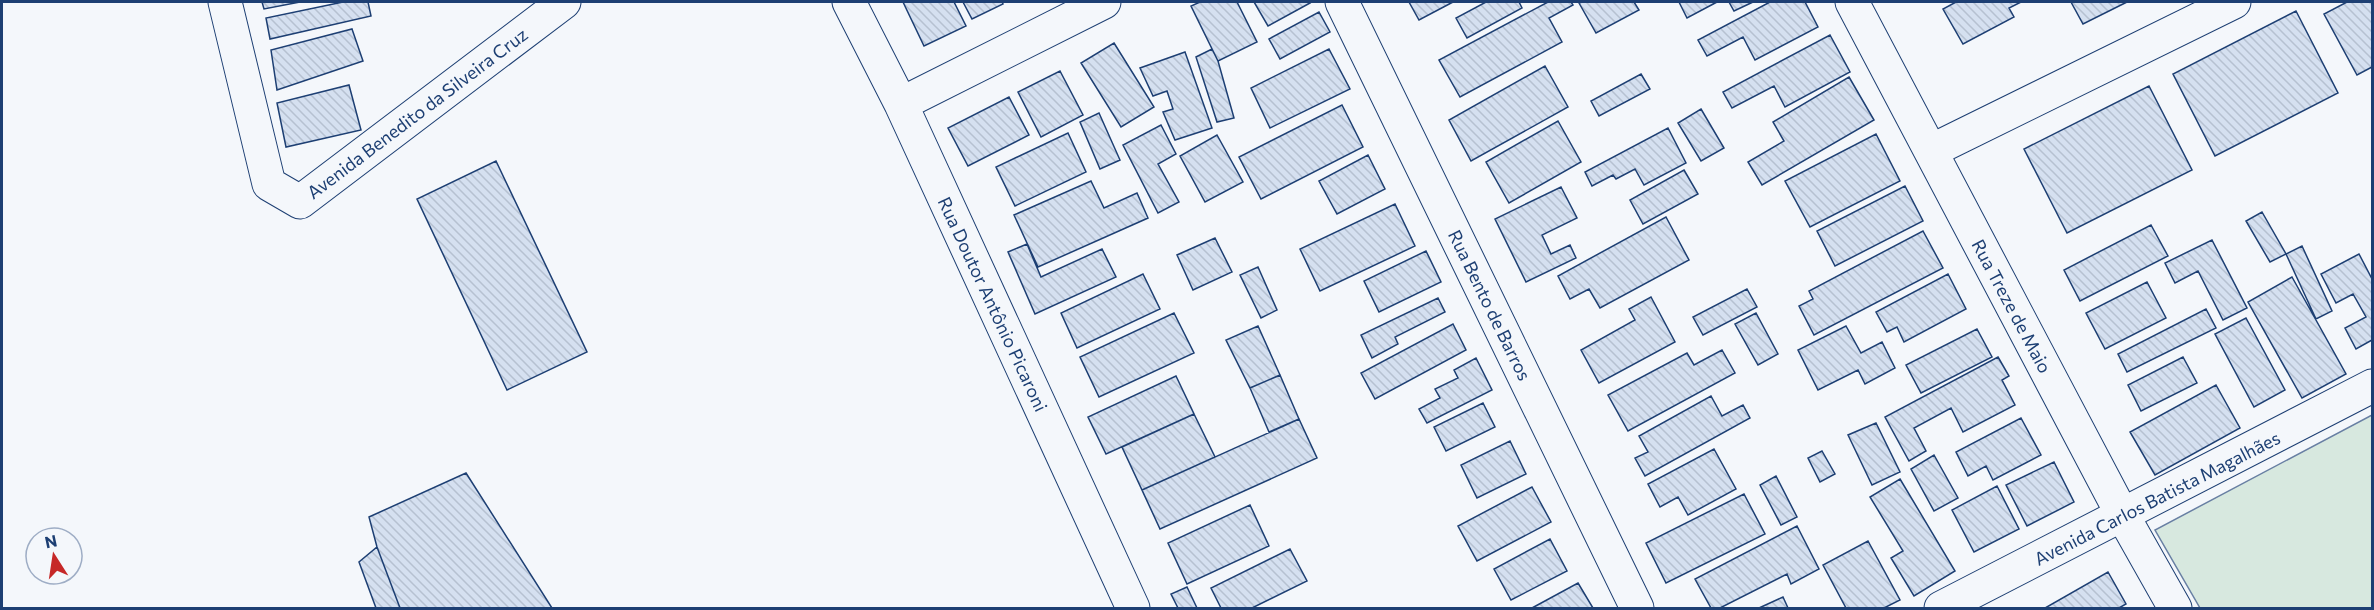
<svg xmlns="http://www.w3.org/2000/svg" width="2374" height="610" font-family="Commissioner,sans-serif">
<style>
.green{fill:#d7e8df;stroke:#687fa3;stroke-width:1.5}
.building{fill:url(#building-back-hatch);stroke:#1d3f73;stroke-width:1.5}
.lines{fill:none;stroke-linecap:round;stroke-linejoin:round}
.minor-casing{stroke:#1d3f73;stroke-width:35}
.minor{stroke:#f4f7fb;stroke-width:33}
.labels{text-anchor:middle;dominant-baseline:central;stroke-width:4.5;stroke-linejoin:round;paint-order:stroke}
.street-label{font-size:18px;fill:#1d3f73;stroke:#f4f7fb}
</style>
<defs>
<pattern id="building-back-hatch" width="6" height="6" patternUnits="userSpaceOnUse" patternTransform="scale(1.5)"><rect width="6" height="6" fill="#d5e0f0"/><path d="M-1 5l2 2M0 0l6 6M5-1l2 2" fill="none" stroke="#b6c1d1"/></pattern>
</defs>
<rect width="100%" height="100%" fill="#f4f7fb"/>
<!-- green -->
<path class="green" d="M2372,415V608H2200L2155,530Z"/>
<!-- building -->
<path class="building" d="M262,2H300L264,9Z
M343,2H368L371,16L270,39L266,18Z
M903,2H954L966,26L924,46Z
M963,2H1002L1003,4L972,19Z
M1200,2H1237L1257,42L1218,61L1191,6Z
M1254,2H1309L1310,3L1268,26Z
M1409,2H1453L1419,20Z
M1486,2H1519L1522,8L1467,38L1456,18Z
M1548,2H1571L1573,5L1549,18L1562,42L1460,97L1439,60Z
M1582,2H1634L1639,10L1596,33L1579,3Z
M1679,2H1717L1687,18Z
M1729,2H1753L1734,11Z
M1770,2H1805L1818,27L1755,60L1743,37L1707,56L1698,40Z
M1956,2H2021L2009,8L2014,17L1963,44L1943,9Z
M2071,2H2127L2083,24Z
M2347,2H2372V67L2357,75L2324,14Z
M2296,11L2338,93L2215,156L2173,74Z
M1319,12L1330,32L1280,59L1269,39Z
M352,29L363,61L277,90L271,50Z
M1830,35L1850,72L1785,107L1774,86L1732,108L1723,92Z
M1114,43L1154,107L1121,127L1081,63Z
M1212,49L1218,61L1234,118L1217,122L1196,57Z
M1329,49L1350,89L1270,128L1251,88Z
M1185,52L1212,128L1175,140L1163,112L1173,109L1167,91L1153,96L1140,68Z
M1545,66L1568,107L1471,161L1449,120Z
M1060,71L1083,115L1041,137L1018,92Z
M1641,74L1650,89L1599,116L1591,101Z
M1849,77L1874,120L1762,185L1748,162L1784,141L1773,122Z
M349,85L361,130L286,147L277,103Z
M2149,86L2192,170L2067,233L2024,149Z
M1009,97L1029,135L968,166L948,128Z
M1342,105L1363,147L1261,199L1239,157Z
M1701,109L1724,148L1701,161L1678,123Z
M1099,113L1120,160L1100,169L1080,122Z
M1558,121L1581,162L1509,203L1486,162Z
M1161,125L1176,154L1158,164L1179,202L1158,213L1123,145Z
M1668,128L1686,163L1644,185L1635,169L1616,179L1613,175L1592,186L1585,172Z
M1068,133L1086,172L1015,206L996,167Z
M1876,134L1900,181L1810,227L1785,181Z
M1217,135L1243,182L1205,202L1180,156Z
M1368,155L1385,189L1337,214L1319,181Z
M496,161L587,352L507,390L417,199Z
M1684,170L1698,194L1643,224L1630,200Z
M1091,181L1104,208L1137,193L1148,218L1038,267L1014,215Z
M1905,186L1923,221L1835,266L1817,231Z
M1561,187L1577,218L1542,235L1551,254L1570,245L1576,258L1526,282L1495,219Z
M1395,204L1415,246L1320,291L1300,249Z
M2262,212L2286,254L2270,262L2246,221Z
M1666,217L1689,260L1600,308L1589,289L1570,299L1558,276Z
M2151,225L2168,256L2080,301L2064,270Z
M1923,231L1943,268L1814,335L1799,306L1813,299L1809,291Z
M1215,238L1232,272L1193,290L1177,255Z
M2212,240L2247,308L2223,320L2198,271L2175,283L2165,263Z
M1027,244L1041,277L1102,249L1116,277L1035,314L1008,252Z
M2302,246L2332,311L2316,319L2286,254Z
M1426,251L1441,282L1379,312L1364,281Z
M2359,254L2372,279V340L2356,349L2345,328L2366,317L2353,294L2336,303L2321,274Z
M1258,267L1277,310L1261,318L1240,275Z
M1143,274L1160,309L1077,348L1061,313Z
M1948,274L1966,309L1904,342L1897,327L1887,332L1876,312Z
M2292,277L2346,374L2302,398L2248,302Z
M2147,282L2166,318L2105,349L2086,313Z
M1747,289L1757,307L1703,335L1693,317Z
M1651,297L1675,342L1599,383L1581,350L1635,320L1629,309Z
M1438,298L1445,312L1395,337L1398,344L1372,358L1361,335Z
M2206,309L2216,328L2127,372L2118,354Z
M1174,313L1194,353L1099,397L1080,357Z
M1756,313L1778,354L1758,365L1735,324Z
M2246,318L2285,390L2254,407L2215,334Z
M1453,324L1466,350L1375,399L1361,373Z
M1258,326L1280,375L1250,388L1226,340Z
M1846,326L1861,353L1882,342L1895,368L1865,384L1858,370L1818,390L1798,350Z
M1977,329L1992,357L1921,393L1906,365Z
M1722,350L1735,373L1628,431L1608,395L1687,353L1694,365Z
M1998,357L2009,376L2002,380L2015,405L1963,432L1951,408L1914,428L1926,451L1909,461L1885,417Z
M2183,357L2197,383L2141,411L2128,385Z
M1476,358L1492,390L1427,423L1419,409L1440,398L1435,389L1458,378L1454,370Z
M1280,375L1299,419L1269,432L1250,388Z
M1176,376L1194,414L1106,454L1088,417Z
M2216,385L2240,428L2155,475L2130,432Z
M1711,396L1722,416L1743,405L1750,418L1645,476L1635,458L1648,452L1639,436Z
M1483,403L1495,427L1446,451L1434,427Z
M1194,414L1215,457L1142,490L1122,447Z
M2021,418L2041,455L1993,480L1986,466L1968,476L1956,452Z
M1299,419L1317,458L1160,529L1142,490Z
M1876,423L1900,472L1872,485L1848,435Z
M1510,441L1526,474L1477,498L1461,465Z
M1714,449L1736,489L1688,515L1678,497L1660,507L1648,484Z
M1822,451L1835,474L1820,482L1808,458Z
M1934,455L1958,498L1934,511L1911,469Z
M2054,462L2074,502L2027,526L2006,485Z
M466,473L552,608H400L377,547L369,517Z
M1776,476L1797,517L1781,525L1760,485Z
M1900,479L1955,571L1914,596L1891,558L1903,551L1870,497Z
M1997,486L2019,529L1974,552L1952,510Z
M1532,487L1551,522L1477,561L1458,526Z
M1744,494L1765,534L1666,583L1646,543Z
M1250,505L1269,546L1187,584L1168,543Z
M1797,526L1819,569L1791,584L1787,574L1720,608H1711L1695,579Z
M1550,539L1567,571L1511,600L1494,569Z
M1868,541L1900,600L1884,608H1846L1823,565Z
M377,547L400,608H376L359,562Z
M1290,549L1307,581L1252,608H1221L1211,588Z
M2108,572L2126,604L2119,608H2045Z
M1578,583L1593,608H1532Z
M1187,587L1197,608H1178L1171,594Z
M1783,597L1788,608H1759Z"/>
<g class="lines">
<!-- minor casing -->
<g class="minor-casing">
<path id="minor" d="M225,2L269,184L300,202L564,2
M849,2L901,104L1133,608
M1342,2L1637,608
M1852,2L2123,516L2175,608
M901,104L1104,2
M1931,151L2234,2
M1941,608L2372,386"/>
</g>
<!-- minor -->
<use href="#minor" class="minor"/>
</g>
<g class="labels">
<!-- street labels -->
<g class="street-label">
<text transform="translate(417 113) rotate(-37)">Avenida Benedito da Silveira Cruz</text>
<text transform="translate(993 304) rotate(65)">Rua Doutor Antônio Picaroni</text>
<text transform="translate(1490 305) rotate(64)">Rua Bento de Barros</text>
<text transform="translate(2012 306) rotate(62)">Rua Treze de Maio</text>
<text transform="translate(2157 498) rotate(-27)">Avenida Carlos Batista Magalhães</text>
</g>
</g>
<!-- border -->
<rect width="2374" height="610" fill="none" stroke="#1d3f73" stroke-width="6"/>
<!-- north arrow -->
<g transform="translate(54 556) rotate(348)"><circle r="28" fill="#f4f7fb" stroke="#9eadc5" stroke-width="1.5"/>
<path d="M0-4.5L10 22L0 15L-10 22Z" fill="#c62828"/>
<text y="-9" font-size="16" font-weight="bold" text-anchor="middle" fill="#1d3f73">N</text>
</g>
</svg>
